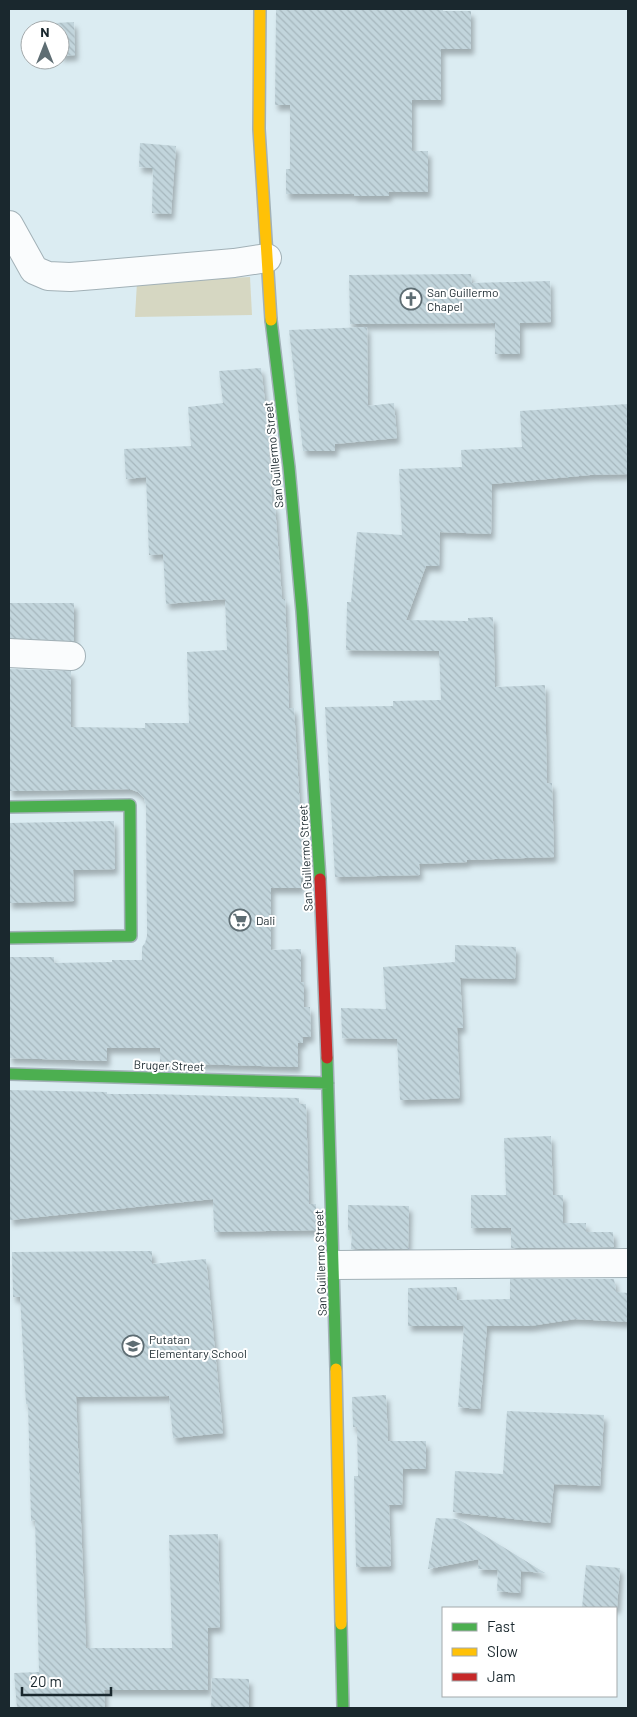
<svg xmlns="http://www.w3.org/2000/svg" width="637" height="1717" font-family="Barlow,sans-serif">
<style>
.pitch{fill:#d6d7c2}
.building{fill:url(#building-back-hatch);filter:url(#shadow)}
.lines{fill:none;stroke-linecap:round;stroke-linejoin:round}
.street-casing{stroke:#a2b1b7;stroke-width:30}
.fast-casing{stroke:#a2b1b7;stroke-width:14}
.slow-casing{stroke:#a2b1b7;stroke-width:14}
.jam-casing{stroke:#a2b1b7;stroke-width:14}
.street{stroke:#fafcfd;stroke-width:28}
.fast{stroke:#4caf50;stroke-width:11}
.slow{stroke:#ffc107;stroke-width:11}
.jam{stroke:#c62828;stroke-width:11}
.labels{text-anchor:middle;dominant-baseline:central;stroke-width:4;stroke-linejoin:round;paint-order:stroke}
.poi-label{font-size:12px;fill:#1a282e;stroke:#fff;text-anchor:start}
.street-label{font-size:12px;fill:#1a282e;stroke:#fff}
</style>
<defs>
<pattern id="building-back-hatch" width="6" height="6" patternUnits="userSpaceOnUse" patternTransform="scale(1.25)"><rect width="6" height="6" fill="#c2d5dc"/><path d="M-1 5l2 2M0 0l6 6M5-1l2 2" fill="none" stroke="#a6b7bd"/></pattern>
<filter id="shadow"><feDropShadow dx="3" dy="5.5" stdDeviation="2.5" flood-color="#0004"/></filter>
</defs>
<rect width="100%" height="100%" fill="#dbecf2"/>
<!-- pitch -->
<path class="pitch" d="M250,277L252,315L135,317L137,282Z"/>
<!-- building -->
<path class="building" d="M276,9H443V11H471V49H441V100H412V151H428V192H389V196H354V194H286V169H290V105H275Z
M74,22L75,55L60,56V30H36V24Z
M140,143L176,146L171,214L152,213L153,168L139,167Z
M471,274L472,283L550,281L551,322L520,323V354H495V323L350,324L349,275Z
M367,327L368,406L394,403L397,438L335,444V451H303L289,330Z
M261,368L271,452H269L272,506H275L282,599H285L289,708H294L304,877L301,878V888H271V950L301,949V982H304V1007H310L311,1037H303V1043H298V1067L160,1063V1048H107V1061L9,1058V957H54V963L112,962V960H142V947L145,943L147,936L146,805L144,798L138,792L130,789L9,791V669L71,671V727L145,728V723H189L187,652L227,650L225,599L166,604L163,554L149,555L146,477L126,479L124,449L191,446L188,407L223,403L219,371Z
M628,404V474L590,475L492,484L491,534L440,532L439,566H426L406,620L468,621V618L493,617L495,687L545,685L547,783H552L554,857L467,860V862L419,864L420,875L335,877L325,707L393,706V701L441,700L439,651L346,650L347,602H351L357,532L402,535L399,469L462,467L461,450L522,447L520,411Z
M9,603H74V641L9,638Z
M114,821L115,869L73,870L74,901L9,903V823Z
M455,945L516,947L515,979L460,978L463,1028H457L460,1098L400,1100L397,1039L342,1038L341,1008L386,1009L383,967L455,962Z
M9,1090L107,1092V1094H151L299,1098V1104H306L309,1204H316L317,1230L214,1232L213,1199L10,1220Z
M551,1136L553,1195H563V1223H586V1232H613L614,1247L511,1248V1228H471V1195H506L504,1138Z
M348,1205L409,1206L408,1249H351L352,1230H348Z
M152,1251V1264L206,1259L223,1433L173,1438L169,1396L76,1397L86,1648H172L169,1535L218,1534L220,1627L208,1628V1690H104L105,1708H17L14,1673L39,1672L35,1520L31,1521L28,1404H26L20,1297H13L12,1252Z
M510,1279H614L616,1292L628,1293V1322L575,1319L530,1326H487L480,1409L458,1407L464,1326H408V1288L457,1287V1300L510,1299Z
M386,1395L388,1441H426V1469H403L402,1505H389L391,1566L356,1567L354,1476H358L357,1427H353L352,1397Z
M507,1411L604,1415L600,1486L554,1484L550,1523L453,1512L455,1471L503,1474Z
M436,1518L458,1519L545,1573L521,1571L520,1593L497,1591L498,1570L478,1569L479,1559L428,1569Z
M586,1565L620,1568L617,1608H582Z
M212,1678L249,1679V1708H211Z"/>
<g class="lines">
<!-- street casing -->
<g class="street-casing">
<path id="street" d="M9,225L34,270L48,276L70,277L95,275L234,263L267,258
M9,653L71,656
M334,1265L628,1263"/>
</g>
<!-- fast casing -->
<g class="fast-casing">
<path id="fast" d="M271,320L289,467L302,611L320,879
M9,807L130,805L131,936L9,938
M327,1058L336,1369
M9,1074L328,1083
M341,1624L343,1708"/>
</g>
<!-- slow casing -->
<g class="slow-casing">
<path id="slow" d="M260,9L259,129L271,320
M336,1369L341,1624"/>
</g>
<!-- jam casing -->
<g class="jam-casing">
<path id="jam" d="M320,879L327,1058"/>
</g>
<!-- street -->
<use href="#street" class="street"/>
<!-- fast -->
<use href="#fast" class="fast"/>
<!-- slow -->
<use href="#slow" class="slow"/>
<!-- jam -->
<use href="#jam" class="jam"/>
</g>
<!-- icons -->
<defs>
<g id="church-ring" transform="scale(1.125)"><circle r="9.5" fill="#fff" stroke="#5e6d73" stroke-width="1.5"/><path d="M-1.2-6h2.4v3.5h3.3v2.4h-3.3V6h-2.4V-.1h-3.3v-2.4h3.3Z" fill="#5e6d73"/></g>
<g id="supermarket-ring" transform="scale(1.125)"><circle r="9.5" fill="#fff" stroke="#5e6d73" stroke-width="1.5"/><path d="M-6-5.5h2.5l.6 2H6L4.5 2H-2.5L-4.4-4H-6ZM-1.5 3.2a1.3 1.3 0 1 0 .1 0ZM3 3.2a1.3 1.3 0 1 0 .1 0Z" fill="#5e6d73"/></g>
<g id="school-ring" transform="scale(1.125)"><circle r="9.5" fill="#fff" stroke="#5e6d73" stroke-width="1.5"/><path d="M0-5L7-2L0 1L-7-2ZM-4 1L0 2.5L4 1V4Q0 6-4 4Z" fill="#5e6d73"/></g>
</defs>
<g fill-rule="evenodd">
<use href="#church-ring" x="411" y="299"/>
<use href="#supermarket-ring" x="240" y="920"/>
<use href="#school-ring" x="133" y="1346"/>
</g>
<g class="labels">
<!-- poi labels -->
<g class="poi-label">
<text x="427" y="292">San Guillermo<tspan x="427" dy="14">Chapel</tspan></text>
<text x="256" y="920">Dali</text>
<text x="149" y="1339">Putatan<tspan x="149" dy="14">Elementary School</tspan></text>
</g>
<!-- street labels -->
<g class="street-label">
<text transform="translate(273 455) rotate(-96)">San Guillermo Street</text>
<text transform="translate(305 858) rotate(-93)">San Guillermo Street</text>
<text transform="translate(169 1065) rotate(2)">Bruger Street</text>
<text transform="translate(320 1263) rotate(-92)">San Guillermo Street</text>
</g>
</g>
<!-- border -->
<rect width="637" height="1717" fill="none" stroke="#1a282e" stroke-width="20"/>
<!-- legend -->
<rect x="442" y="1607" width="175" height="90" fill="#ffffff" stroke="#a3a9ab"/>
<rect x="452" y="1623" width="25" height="8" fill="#4caf50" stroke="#a3a9ab"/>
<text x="487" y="1632" font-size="15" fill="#1a282e">Fast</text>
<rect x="452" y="1648" width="25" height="8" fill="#ffc107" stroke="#a3a9ab"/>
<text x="487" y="1657" font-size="15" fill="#1a282e">Slow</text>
<rect x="452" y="1673" width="25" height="8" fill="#c62828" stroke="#a3a9ab"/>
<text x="487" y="1682" font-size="15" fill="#1a282e">Jam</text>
<!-- north arrow -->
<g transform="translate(45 45)"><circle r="24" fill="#ffffff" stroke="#a3a9ab"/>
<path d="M0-4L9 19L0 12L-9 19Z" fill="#5e6d73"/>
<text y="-8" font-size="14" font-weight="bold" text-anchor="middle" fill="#1a282e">N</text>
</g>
<!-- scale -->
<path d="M22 1687v8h89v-8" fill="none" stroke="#1a282e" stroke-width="2.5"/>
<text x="30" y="1687" font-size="15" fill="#1a282e" stroke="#ffffff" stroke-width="4" paint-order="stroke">20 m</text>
</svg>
